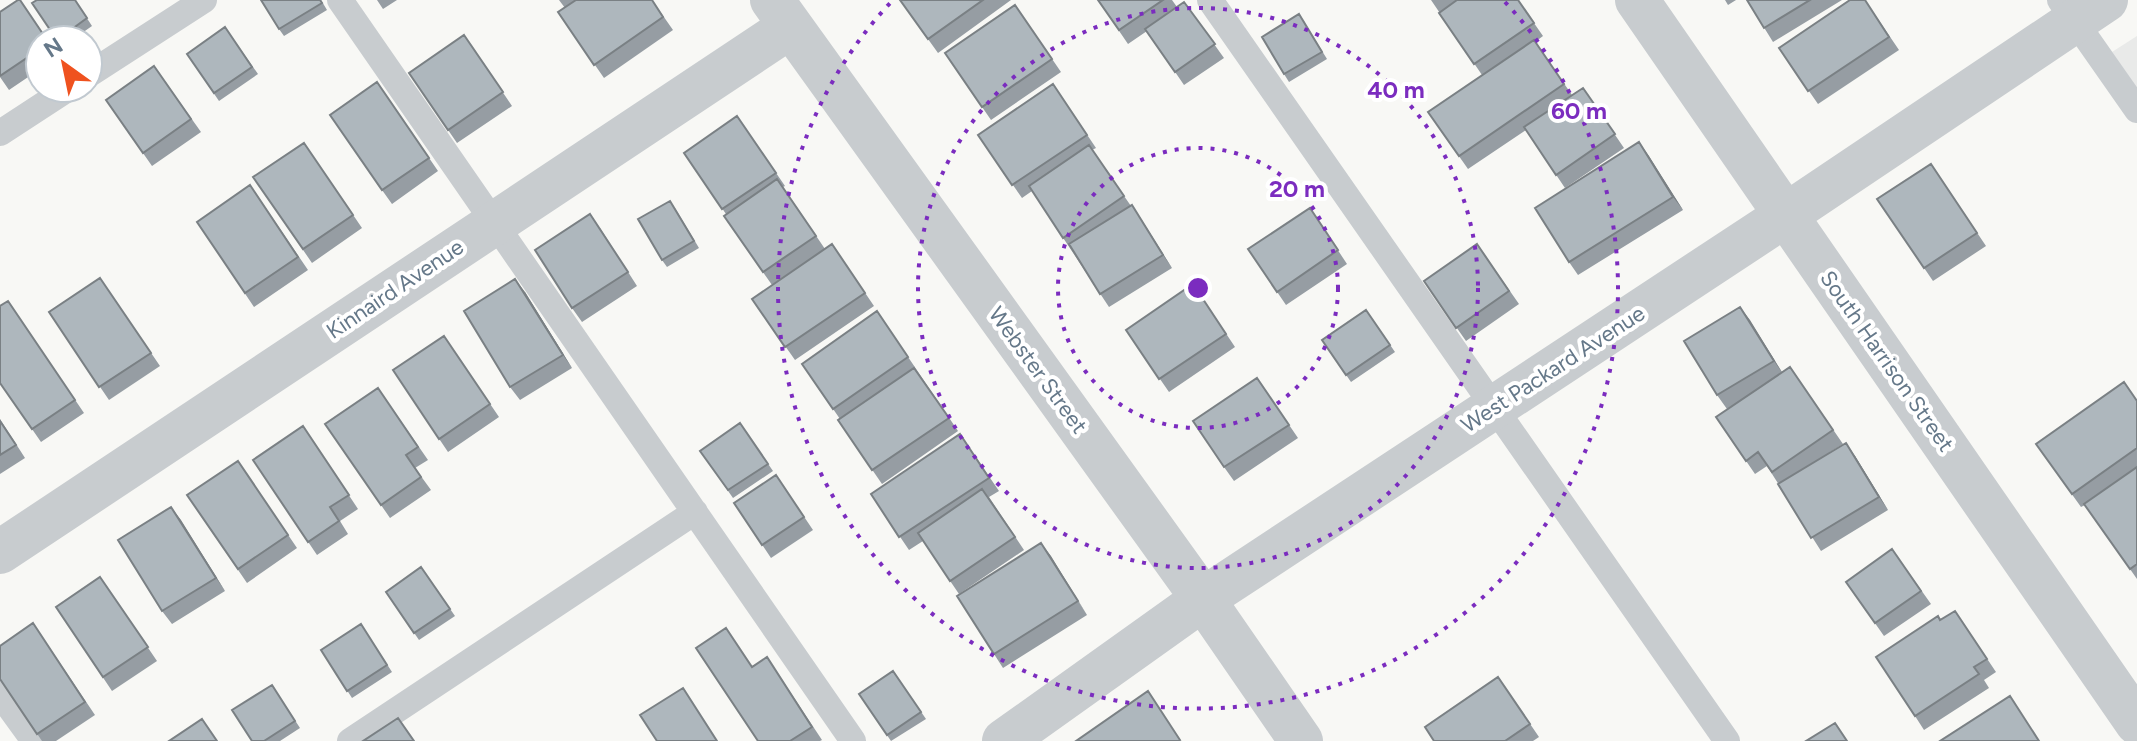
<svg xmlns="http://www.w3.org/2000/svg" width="2137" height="741" font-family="Figtree,sans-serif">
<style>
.built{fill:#e9eae9}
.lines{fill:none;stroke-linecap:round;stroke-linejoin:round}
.lane{stroke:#c8cccf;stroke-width:26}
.street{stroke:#c8cccf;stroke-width:44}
.wall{fill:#969da3}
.shaded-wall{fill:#7a8084}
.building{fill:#aeb7bd;stroke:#7a8084;stroke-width:2}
.ring{fill:none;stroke:#7b2cbf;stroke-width:4;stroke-dasharray:4 8}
.labels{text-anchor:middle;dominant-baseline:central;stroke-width:8;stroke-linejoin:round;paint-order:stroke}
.street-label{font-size:22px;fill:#657889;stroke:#fff}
.centre{fill:#7b2cbf;stroke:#fff;stroke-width:4}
.ring-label{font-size:24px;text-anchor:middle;font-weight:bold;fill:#7b2cbf;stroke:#fff;stroke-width:8;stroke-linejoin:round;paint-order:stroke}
</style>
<rect width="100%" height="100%" fill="#f8f8f5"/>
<!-- built -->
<path class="built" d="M2137,36V88L2112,52Z"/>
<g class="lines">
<!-- lane -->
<path class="lane" d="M340,0L853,741
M1210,0L1727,741
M2060,0L2137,110
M88,75L204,0
M0,133L69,88
M0,694L34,741
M350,741L695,512"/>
<!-- street -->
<path class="street" d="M772,0L1203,599L1301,741
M1637,0L2137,723
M0,552L790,27
M1004,741L1203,599L1786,215L2106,0"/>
</g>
<!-- wall -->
<path class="wall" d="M75,0L92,26L72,40H57Z
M321,0L327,10L284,36L279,29Z
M377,0H397L383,9Z
M559,0H652L673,30L604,78L558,12L565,8Z
M900,0H1011L938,53Z
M1098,0H1172L1177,7L1184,2L1224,58L1184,85L1147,31L1128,44Z
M1431,0H1518L1543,36L1535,42L1572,95L1583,88L1624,148L1565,188L1526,130L1468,169L1428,112L1482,75Z
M1725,0H1736L1728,5Z
M1747,0H1842L1773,42Z
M1865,0L1899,50L1818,104L1779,48Z
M1015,5L1061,72L991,120L945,53Z
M1299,14L1327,59L1289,82L1284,74Z
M225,27L258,74L219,101L187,54Z
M464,35L512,106L457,143L409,73Z
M40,40V69L9,90L0,77Z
M154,66L201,132L152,166L106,100Z
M377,82L438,171L392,204L382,190Z
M1053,84L1096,148L1092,150L1131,206L1132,205L1141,219L1172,268L1109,307L1032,191L1022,198L978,135Z
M737,116L785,186L783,187L825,249L772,285L724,216L726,214L684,153Z
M1639,142L1683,210L1578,275L1569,262Z
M304,143L362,228L312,263L253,177Z
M1931,164L1986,246L1933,281L1877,199Z
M250,185L308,270L254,307L197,222Z
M675,208L699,248L667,267L662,260Z
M1310,208L1347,264L1286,305L1248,249Z
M600,228L637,286L582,322L572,308Z
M832,244L874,306L795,360L752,299Z
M1477,244L1519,304L1466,341L1424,281Z
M100,278L160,366L109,400L49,312Z
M1193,284L1235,347L1169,392L1126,330Z
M525,292L572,368L520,400L510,387Z
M8,301L84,413L41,442L0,383Z
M1740,307L1782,372L1790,367L1843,444L1830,452L1855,456L1888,510L1821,551L1767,466L1755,474L1716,417L1740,401L1727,409L1717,395Z
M1366,310L1395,352L1351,382L1322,340Z
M877,311L958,431L882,484L838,420L840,419L802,364Z
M444,336L499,417L448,452L393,370Z
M1257,378L1298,438L1234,481L1224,467Z
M378,388L428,460L415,468L431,490L390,518L325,424Z
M2137,401V579L2085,505L2081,507L2036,444Z
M0,419L25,458L0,474Z
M740,423L773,471L733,498L700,451Z
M303,426L358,509L340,521L348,534L317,555L253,460Z
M960,434L999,491L989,497L1024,550L959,594L923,541L909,550L871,494Z
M238,461L297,548L247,583L187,495Z
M776,475L813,530L771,558L734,503Z
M171,507L225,591L172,624L162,611Z
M1041,543L1087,615L1003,668L994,654Z
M1892,549L1931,604L1884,636L1846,582Z
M421,567L455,616L419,640L386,592Z
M100,577L157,661L112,691L56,607Z
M1955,611L1996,672L1984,680L1989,688L1924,730L1915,716L1940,620Z
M33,623L95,715L56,741H42L0,679Z
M361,624L392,672L352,698L321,650Z
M767,657L822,740L820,741H758L752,667Z
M893,671L926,719L891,741L859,694Z
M1498,677L1539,737L1533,741H1434Z
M272,685L300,728L280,741H252Z"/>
<!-- shaded-wall -->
<path class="shaded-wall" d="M1639,142L1649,156L1683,210L1673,197Z
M1132,205L1141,219L1172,268L1163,255Z
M515,279L525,292L572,368L563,355Z
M1740,307L1750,320L1783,374L1774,361Z
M1846,443L1855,456L1888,510L1879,497Z
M171,507L181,520L225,591L216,578Z
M1041,543L1051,556L1087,615L1078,601Z"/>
<!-- building -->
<path class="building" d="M18,0H20L47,40H40V49L0,76V12Z
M37,0H75L87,18L57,40L32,3Z
M261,0H320L322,3L279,29Z
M576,0H652L663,17L594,65L558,12Z
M900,0H983L928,39Z
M1098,0H1163L1119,30Z
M1457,0H1518L1534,23L1474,64L1439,13Z
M1747,0H1810L1764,28Z
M1850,0H1865L1889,37L1808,91L1779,48Z
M1184,2L1215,44L1175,72L1145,29Z
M1015,5L1052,59L982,107L945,53Z
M1299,14L1322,52L1284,74L1262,37Z
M225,27L252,67L214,93L187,54Z
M464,35L503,92L448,130L409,73Z
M1534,40L1564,84L1459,156L1428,112Z
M154,66L191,119L143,153L106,100Z
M377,82L429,158L382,190L330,115Z
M1053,84L1087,135L1012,185L978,135Z
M1583,88L1615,134L1556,175L1524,127Z
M737,116L776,173L722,209L684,153Z
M1639,142L1673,197L1569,262L1535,208Z
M304,143L353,215L303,249L253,177Z
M1089,145L1124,196L1063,238L1029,186Z
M1931,164L1977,233L1924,268L1877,199Z
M777,179L816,236L763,272L724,216Z
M250,185L298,257L245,293L197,222Z
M670,201L694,241L662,260L638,219Z
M1132,205L1163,255L1100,294L1069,244Z
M1310,208L1338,250L1277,292L1248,249Z
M590,214L628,272L572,308L535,250Z
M832,244L865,293L785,347L752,299Z
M1477,244L1509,291L1456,328L1424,281Z
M100,278L151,353L99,387L49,312Z
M515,279L563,355L510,387L464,311Z
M1193,284L1226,334L1159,379L1126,330Z
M8,301L75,400L32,429L0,383V306Z
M1740,307L1774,361L1717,395L1684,341Z
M1366,310L1390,345L1346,375L1322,340Z
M877,311L908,357L833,409L802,364Z
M444,336L490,404L439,439L393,370Z
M1790,367L1833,430L1772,472L1758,452L1746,461L1716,417Z
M914,368L949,418L872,470L838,420Z
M1257,378L1289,425L1224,467L1193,421Z
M2124,382L2137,401V448L2072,494L2036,444Z
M378,388L418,447L406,455L421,477L381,505L325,424Z
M0,421L16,445L0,455Z
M740,423L768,464L728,490L700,451Z
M303,426L349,495L330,507L339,521L308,542L253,460Z
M960,434L989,478L899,537L871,494Z
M1846,443L1879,497L1811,538L1778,484Z
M238,461L288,535L238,569L187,495Z
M2137,467V564L2130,569L2084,504Z
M776,475L804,517L762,545L734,503Z
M982,489L1015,537L950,581L918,533Z
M171,507L216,578L162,611L118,540Z
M1041,543L1078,601L994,654L957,596Z
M1892,549L1921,591L1875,623L1846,582Z
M421,567L450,609L414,633L386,592Z
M100,577L148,647L103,677L56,607Z
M1955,611L1987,659L1974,667L1979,674L1915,716L1876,657L1938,616L1940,620Z
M33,623L85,702L37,734L0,679V646Z
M361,624L387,665L347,691L321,650Z
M726,628L752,667L767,657L812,727L790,741H758L696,648Z
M893,671L921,712L887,735L859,694Z
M1498,677L1530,724L1505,741H1434L1425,727Z
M272,685L295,721L264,741H252L232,710Z
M683,688L717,741H657L640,715Z
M1148,691L1180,740L1178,741H1076Z
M2010,696L2039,741H1940Z
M398,718L414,741H363Z
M202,719L217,741H169Z
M1835,723L1847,741H1806Z"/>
<!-- distance rings -->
<g class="ring">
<circle cx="1198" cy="288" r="140"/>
<circle cx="1198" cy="288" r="280"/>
<path d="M1505 2A420 420 0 1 1 891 2"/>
</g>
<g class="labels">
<!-- street labels -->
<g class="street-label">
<text transform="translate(395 289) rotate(-34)">Kinnaird Avenue</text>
<text transform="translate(1887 361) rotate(55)">South Harrison Street</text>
<text transform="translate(1553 369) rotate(-33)">West Packard Avenue</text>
<text transform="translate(1038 370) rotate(54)">Webster Street</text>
</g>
</g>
<circle cx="1198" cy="288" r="12" class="centre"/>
<g class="ring-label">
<text x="1396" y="98">40 m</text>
<text x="1579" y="119">60 m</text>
<text x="1297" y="197">20 m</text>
</g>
<!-- north arrow -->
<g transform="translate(64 64) rotate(327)"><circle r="38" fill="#ffffff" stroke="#c1c9d0" stroke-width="2"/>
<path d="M0-6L14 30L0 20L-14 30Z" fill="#ef521f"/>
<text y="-12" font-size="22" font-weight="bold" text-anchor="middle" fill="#657889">N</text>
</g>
</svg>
